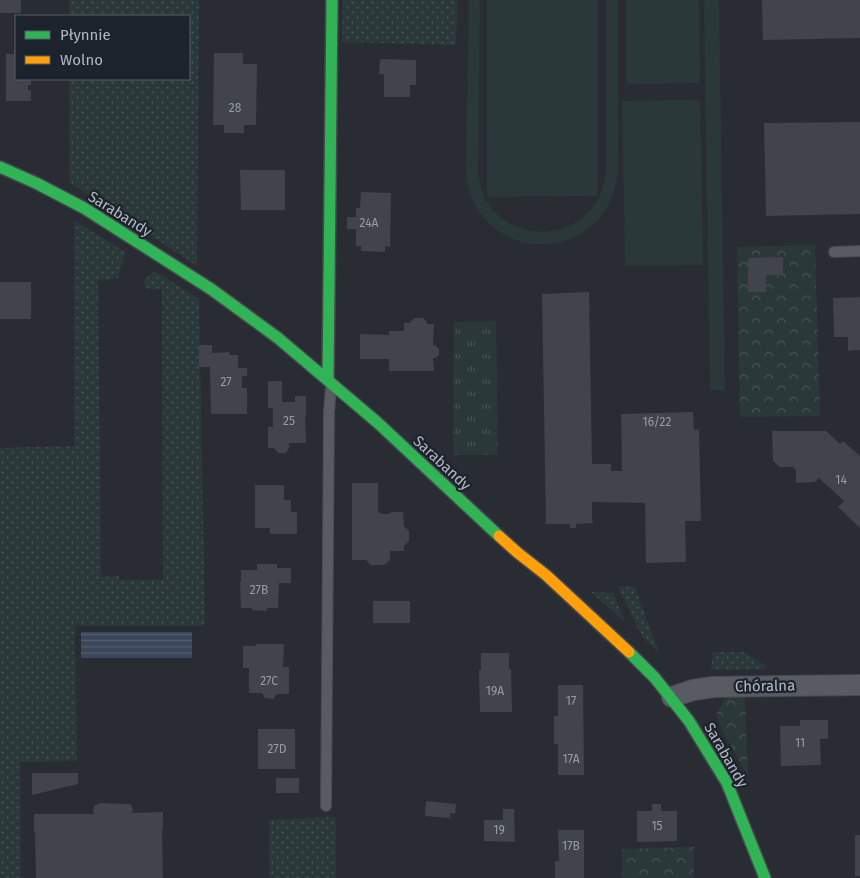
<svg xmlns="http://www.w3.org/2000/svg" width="860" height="878" font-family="'Fira Sans',sans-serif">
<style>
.grass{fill:url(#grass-dots)}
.forest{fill:url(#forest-crowns)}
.park{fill:url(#park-tufts)}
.pitch{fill:#2a3839}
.water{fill:url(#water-rules)}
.building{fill:#41444a}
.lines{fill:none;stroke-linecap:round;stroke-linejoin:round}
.lane-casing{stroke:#46494e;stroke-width:12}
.street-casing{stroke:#46494e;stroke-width:22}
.fast-casing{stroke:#46494e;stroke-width:14}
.slow-casing{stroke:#46494e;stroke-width:14}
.lane{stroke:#585b62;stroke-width:10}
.street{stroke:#585b62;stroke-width:20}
.fast{stroke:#30b455;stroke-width:11}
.slow{stroke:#ff9f0a;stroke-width:11}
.labels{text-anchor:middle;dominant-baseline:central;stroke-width:4.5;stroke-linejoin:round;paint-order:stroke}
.number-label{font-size:12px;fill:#969ca6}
.street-label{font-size:15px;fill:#b3b9c4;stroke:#1d232d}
</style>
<defs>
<pattern id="grass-dots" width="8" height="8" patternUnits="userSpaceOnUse" patternTransform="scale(1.25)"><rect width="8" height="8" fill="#2a3839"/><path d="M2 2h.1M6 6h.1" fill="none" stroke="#465354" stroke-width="1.8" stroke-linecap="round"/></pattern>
<pattern id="forest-crowns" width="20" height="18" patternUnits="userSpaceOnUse" patternTransform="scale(1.25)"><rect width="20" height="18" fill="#2a3839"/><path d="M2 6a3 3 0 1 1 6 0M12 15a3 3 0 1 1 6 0" fill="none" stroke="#465354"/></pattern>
<pattern id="park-tufts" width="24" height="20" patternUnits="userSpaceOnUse" patternTransform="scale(1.25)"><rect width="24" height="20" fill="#2a3839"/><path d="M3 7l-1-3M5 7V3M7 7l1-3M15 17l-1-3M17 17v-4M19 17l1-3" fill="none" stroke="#465354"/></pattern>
<pattern id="water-rules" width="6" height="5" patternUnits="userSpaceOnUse" patternTransform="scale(1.25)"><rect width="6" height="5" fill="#3a465a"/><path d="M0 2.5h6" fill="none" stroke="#545f70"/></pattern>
</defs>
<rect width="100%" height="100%" fill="#292d33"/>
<!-- grass -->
<path class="grass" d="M69,0H199L197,266L69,182V79H189V16H69Z
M343,0H457L456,45L342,42Z
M74,220L125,252L118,278L113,279L98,280L101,577L119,576L120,580H163L162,289H149L145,287L144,280L155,271L199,299L205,626H75L77,761L20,762L21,878H0V448L74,446Z
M618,586L635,587L659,653L642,637Z
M591,592L613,593L625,622Z
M713,652H744L766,666V669L711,670Z
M336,817V878H269V820Z"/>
<!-- forest -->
<path class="forest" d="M815,245L820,416L740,417L737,247Z
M745,695L748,776L723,732L716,715L726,696Z
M694,847V878H622V849Z"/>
<!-- park -->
<path class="park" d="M496,321L498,455H453L454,322Z"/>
<!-- pitch -->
<path class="pitch" d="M469,0H480L478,173C480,184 482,193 487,202C512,242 574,241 597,201C603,191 604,182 606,171V0H618V170C617,179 615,188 612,196C592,252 515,261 481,214C472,202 468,189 466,174Z
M487,0H597V196L487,197Z
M627,0H699L700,83L627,84Z
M704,0H719L725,390H710Z
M700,100L703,265L625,266L622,101Z"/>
<!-- water -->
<path class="water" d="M81,632H192V658H81Z"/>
<!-- building -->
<path class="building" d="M0,0H21V13H0Z
M762,0H860V38L763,40Z
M14,50H16V79H31V85H28V90H31V101H6V54H14Z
M214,53H243V64H257L256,125H244V133H224V125H213Z
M380,59L416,60V85H410V97H384V74H379Z
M860,122V214L766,216L764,123Z
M240,170H285V210H241Z
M361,192L391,193L390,247L385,246V252L361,251V246H356V229H347V217H356V208H360Z
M783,257V275H766V292H748V258Z
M0,282H31V319H0Z
M589,292L592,464H611V471H622L621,414L693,412L694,430L699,429L701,521H685L686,562L646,563L645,503L592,502V521H593V523L576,524V528H570V524H542L546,523L542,294Z
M860,297V350L848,351V337H834L833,298Z
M415,318H423L427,322V324H434L433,345H435L439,349V355L435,358H433L434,371H389V359H360V334L389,335V331H404V323H411V321Z
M199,345H212V353L229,352V355H238V368H247V376H242V388H247V414H211L210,367H199Z
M268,381H282V402H295V396H306V416H305L306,443H289V448L286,453H278L274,448H268V427H273V408H268Z
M772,431H826L840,444L843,441L860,456V528L838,507L844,501L819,478L815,482L796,483V469H794V467H780L773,461Z
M352,483H378V512L382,514H389L391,512H403L404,526L409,531V541L404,546V551H390V560L384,565H371L366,560H352Z
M255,485H284V500H291V512H297V534H270V528H255Z
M257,564H277V568H291V583H279L278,608H267V611L252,610V608H241L240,582H241V570H257Z
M373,601H410V623H373Z
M256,644H284L283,667H289V694H276L274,699L265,698L262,693H249V668H243V646H256Z
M481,653H509V669H511L512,712H480L479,670H481Z
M558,685H583L584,775H558V744H554V716H558Z
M800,720H828V739H820L821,765L781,766L780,726H800Z
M258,729H295V769H258Z
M32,773H78V784L32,795Z
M276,778H299V793H276Z
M426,801L456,804L455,814L450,813V818L425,816Z
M100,803L129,804L131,805L133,810L132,813L163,812V830H162L163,878H36L35,832H34V814H94L93,810L94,806Z
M652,804H661V811H677V841L637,842V811H652Z
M503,809H514L515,842L484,841V820H503Z
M558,830H584V878H555V861H559Z
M855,835H860V876H855Z"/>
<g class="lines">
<!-- lane casing -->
<g class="lane-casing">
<path id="lane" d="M834,252L860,251
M326,806L329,412L331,387"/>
</g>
<!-- street casing -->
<g class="street-casing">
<path id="street" d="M672,697L693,690L713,687L860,685"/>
</g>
<!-- fast casing -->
<g class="fast-casing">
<path id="fast" d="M0,167L36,183L84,208L211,289L278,338L378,423L499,536
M328,380L332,0
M629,652L655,678L689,721L727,783L765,878"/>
</g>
<!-- slow casing -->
<g class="slow-casing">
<path id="slow" d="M499,536L518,553L546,575L629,652"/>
</g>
<!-- lane -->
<use href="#lane" class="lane"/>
<!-- street -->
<use href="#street" class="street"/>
<!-- fast -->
<use href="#fast" class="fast"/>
<!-- slow -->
<use href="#slow" class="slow"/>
</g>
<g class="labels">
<!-- number labels -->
<g class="number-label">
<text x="235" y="108">28</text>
<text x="369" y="223">24A</text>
<text x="226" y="382">27</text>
<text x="289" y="421">25</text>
<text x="657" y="422">16/22</text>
<text x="841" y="480">14</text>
<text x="259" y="590">27B</text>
<text x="269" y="681">27C</text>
<text x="495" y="691">19A</text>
<text x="571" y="701">17</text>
<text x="800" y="743">11</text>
<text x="277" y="749">27D</text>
<text x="571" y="759">17A</text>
<text x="657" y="826">15</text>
<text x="499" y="830">19</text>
<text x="571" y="846">17B</text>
</g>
<!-- street labels -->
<g class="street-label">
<text transform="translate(120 214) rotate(32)">Sarabandy</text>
<text transform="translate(442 463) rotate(43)">Sarabandy</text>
<text transform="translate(765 686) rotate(-1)">Chóralna</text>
<text transform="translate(726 755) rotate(60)">Sarabandy</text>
</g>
</g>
<!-- legend -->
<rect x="15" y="15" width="175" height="65" fill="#1d232d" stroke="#595f69"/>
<rect x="25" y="31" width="25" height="8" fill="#30b455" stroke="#595f69"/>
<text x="60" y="40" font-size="15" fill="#b3b9c4">Płynnie</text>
<rect x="25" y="56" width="25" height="8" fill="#ff9f0a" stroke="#595f69"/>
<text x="60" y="65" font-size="15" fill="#b3b9c4">Wolno</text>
</svg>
